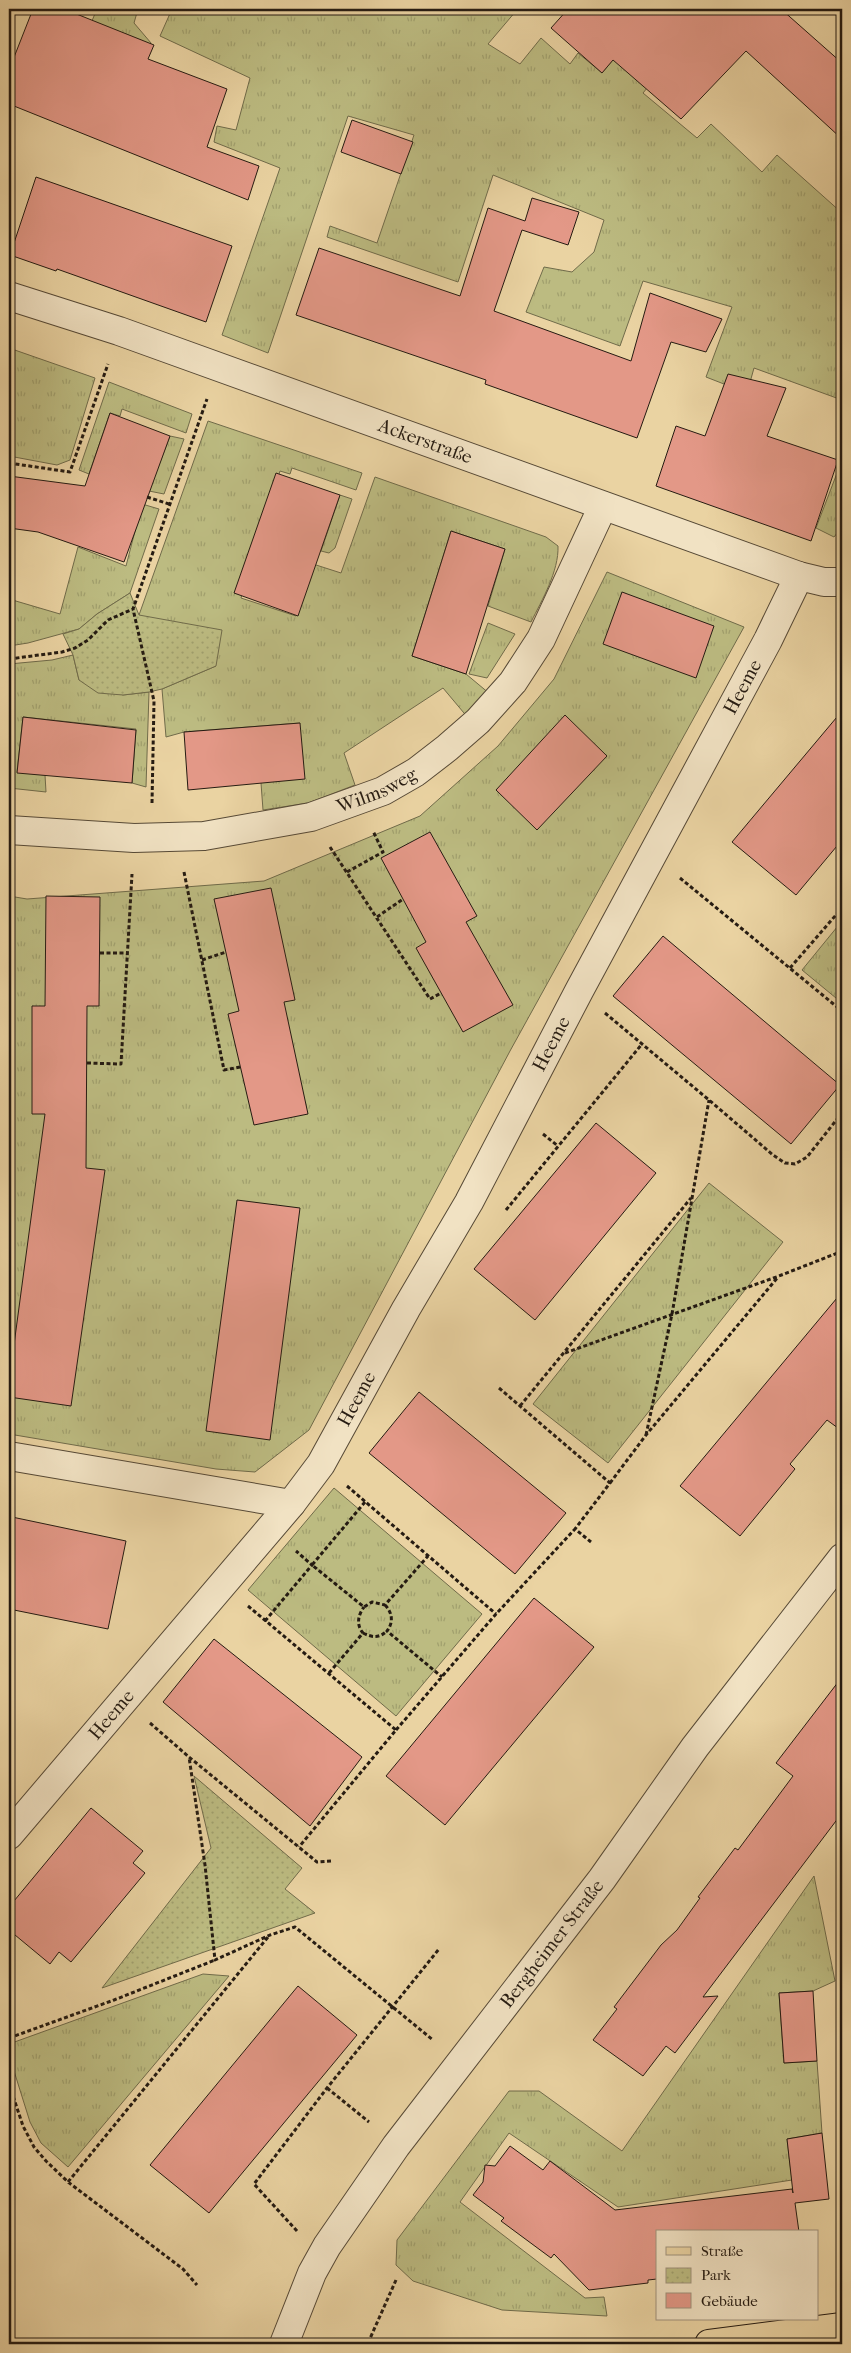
<svg xmlns="http://www.w3.org/2000/svg" width="851" height="2353" font-family="'IM FELL French Canon',serif">
<style>
.grass{fill:url(#grass-tufts);stroke:#706b4a}
.park{fill:url(#park-dots);stroke:#706b4a}
.building{fill:#e39887;stroke:#251b12}
.lines{fill:none;stroke-linecap:round;stroke-linejoin:round}
.minor-casing{stroke:#564936;stroke-width:30}
.major-casing{stroke:#251b12;stroke-width:30}
.path{stroke:#251b12;stroke-width:3;stroke-dasharray:4 2.5;stroke-linecap:butt}
.minor{stroke:#f1e2c3;stroke-width:28}
.major{stroke:#ead3a2;stroke-width:28}
.labels{text-anchor:middle;dominant-baseline:central;stroke-width:4;stroke-linejoin:round;paint-order:stroke}
.street-label{font-size:19px;fill:#251b12;stroke:#f1e2c3}
</style>
<defs>
<pattern id="grass-tufts" width="24" height="20" patternUnits="userSpaceOnUse" patternTransform="scale(1.25)"><rect width="24" height="20" fill="#bcbb81"/><path d="M3 7l-1-3M5 7V3M7 7l1-3M15 17l-1-3M17 17v-4M19 17l1-3" fill="none" stroke="#a1a06e"/></pattern>
<pattern id="park-dots" width="8" height="8" patternUnits="userSpaceOnUse" patternTransform="scale(1.25)"><rect width="8" height="8" fill="#bcbb81"/><path d="M2 2h.1M6 6h.1" fill="none" stroke="#a1a06e" stroke-width="1.8" stroke-linecap="round"/></pattern>
</defs>
<rect width="100%" height="100%" fill="#ead3a2"/>
<filter id="stains"><feTurbulence type="fractalNoise" baseFrequency=".004" numOctaves="4"/><feColorMatrix values="0 0 0 0 .2 0 0 0 0 .09 0 0 0 0 .02 0 0 0 .5 -.17"/></filter>
<radialGradient id="worn" r=".72"><stop offset=".6" stop-color="#630" stop-opacity="0"/><stop offset="1" stop-color="#630" stop-opacity=".3"/></radialGradient>
<!-- grass -->
<path class="grass" d="M97,9H138L134,23L151,43L146,59L72,68Z
M172,9H514L516,11L488,44L520,64L541,38L570,64L578,53L602,73L621,50L652,82L643,93L697,138L711,124L762,172L777,155L842,213V400L754,368L747,393L706,377L732,307L643,281L620,346L526,312L544,267L572,272L594,252L604,220L493,175L458,282L327,237L330,226L377,243L414,135L348,116L268,353L222,335L280,168L214,142L217,126L236,130L250,78L160,36Z
M9,348L95,378L70,460L57,465L9,456Z
M109,382L192,414L186,433L122,409L120,416L110,413L89,474L79,470Z
M208,421L362,473L356,490L292,468L290,474L280,471L241,598L296,616L313,564L341,573L375,477L546,537L558,546C559,571 542,600 531,622L488,606L505,549L451,531L412,656L466,674L490,694L469,719L443,688L344,753L355,785L308,803L263,810L261,783L300,723L184,732L166,737L162,689L216,666L139,615Z
M170,436L184,439L164,494L149,491Z
M842,460V527L834,537L816,528Z
M340,495L352,499L335,548L329,553L321,551Z
M142,504L159,509L130,593L97,614L79,629L28,643L9,646V599L60,614L78,547L126,566Z
M607,572L744,627L510,1051L309,1430L255,1472L216,1469L9,1434V896L27,899L264,881L420,816L498,746L554,679Z
M488,623L515,634L487,678L469,674Z
M73,655L79,680L123,695L149,692L146,787L132,783L136,729L23,717L17,772L45,775L46,792L9,788V664L52,660Z
M842,921V1003L802,970Z
M709,1183L783,1242L608,1463L533,1404Z
M334,1488L482,1614L396,1716L248,1590Z
M814,1876L835,1981L813,1991L779,1993L784,2063L817,2061L822,2133L787,2139L792,2180L618,2207L509,2133L460,2202L585,2298L604,2297L607,2316L502,2310L413,2281L396,2265L397,2240L509,2091H539L622,2151Z
M203,1974L229,1976L68,2167L41,2143L30,2122L9,2055V2044Z"/>
<!-- park -->
<path class="park" d="M130,593L139,615L222,630L216,666L162,689L149,692L123,695L98,693L79,680L73,655L63,634L79,629L97,614Z
M194,1776L302,1868L285,1889L315,1913L102,1988L211,1848Z"/>
<!-- building -->
<path class="building" d="M33,9H64L154,45L148,59L227,89L207,147L259,166L248,200L9,104V70Z
M568,9H781L842,63V139L746,51L681,119L613,60L602,73L551,28Z
M352,120L413,142L401,174L341,152Z
M36,177L232,246L206,322L57,269L56,271L10,255Z
M532,198L579,212L568,245L522,230L494,311L631,361L650,293L722,319L706,352L671,342L637,438L485,384L486,380L296,315L319,248L460,296L488,208L525,221Z
M728,374L786,388L767,436L838,460L811,541L656,486L676,426L705,436Z
M110,413L170,436L124,562L38,532L9,528V476L85,486Z
M276,473L340,495L298,616L234,593Z
M451,531L505,549L466,674L412,656Z
M622,592L714,626L696,678L603,644Z
M842,711V840L796,895L732,842Z
M565,715L607,756L537,830L496,790Z
M23,717L136,730L132,783L17,773Z
M300,723L305,779L188,790L184,732Z
M430,832L477,916L466,922L513,1005L463,1032L416,948L426,942L381,858Z
M271,888L295,1000L284,1002L308,1114L254,1125L228,1014L239,1011L214,899Z
M46,896L100,897L99,1006H87L86,1168L105,1170L71,1406L9,1397V1382L45,1114H32V1006H45Z
M663,936L840,1085L791,1144L613,996Z
M596,1123L656,1173L535,1320L474,1269Z
M237,1200L300,1208L270,1440L206,1431Z
M842,1292V1431L827,1420L790,1464L795,1469L740,1536L680,1486Z
M419,1392L566,1513L515,1574L369,1453Z
M12,1517L126,1541L108,1629L9,1609V1535Z
M534,1598L594,1647L445,1825L386,1776Z
M214,1639L362,1757L310,1826L163,1702Z
M842,1677V1813L703,1997L718,1996L675,2053L666,2046L643,2076L593,2040L617,2009L614,2007L661,1945L677,1930L700,1898L698,1897L735,1848L738,1850L793,1776L776,1763Z
M91,1808L143,1851L133,1863L145,1873L71,1962L59,1952L50,1964L9,1930V1907Z
M298,1986L357,2035L209,2213L150,2165Z
M813,1991L817,2061L784,2063L779,1993Z
M822,2133L829,2199L795,2203L799,2232H657V2279L648,2280V2283L589,2290L554,2254L551,2258L501,2221L504,2218L473,2195L483,2182L485,2165L495,2166L510,2146L543,2170L550,2161L615,2210L792,2189L793,2193L787,2139Z"/>
<g class="lines">
<!-- minor casing -->
<g class="minor-casing">
<g id="minor">
<path id="s1" d="M9,296L119,331L799,576L824,582H842"/>
<path id="s2" d="M9,830L134,838L204,836L311,817L383,791L416,772L447,748L478,721L513,682L541,639L603,506"/>
<path d="M9,1456L291,1504"/>
<path id="s3" d="M9,1835L291,1504L321,1464L406,1309L469,1202L579,991L768,640L799,576"/>
<path id="s4" d="M284,2344L312,2273L327,2246L396,2146L602,1879L695,1747L842,1558"/>
</g>
</g>
<!-- major casing -->
<g class="major-casing">
<path id="major" d="M709,2344L842,2327"/>
</g>
<!-- path -->
<path class="path" d="M9,463L70,472L108,364
M147,497L169,504
M9,659L62,652L75,648L88,640L108,620L133,609
M152,803L154,701L133,609L207,399
M330,847L430,999L441,993
M184,872L224,1070L240,1067
M347,872L383,852L373,831
M680,878L842,1011
M377,917L403,899
M100,953H127
M202,960L226,952
M790,968L842,908
M605,1013L709,1100L773,1155L785,1163L795,1164L807,1157L842,1113
M87,1063L121,1064L132,874
M543,1134L558,1146
M506,1210L642,1044
M565,1353L779,1276L840,1252L842,1249
M499,1388L610,1483L575,1529
M520,1406L691,1198
M646,1435L672,1314L709,1100
M610,1483L646,1435L778,1277
M347,1486L496,1614
M365,1502L312,1565L364,1607L372,1602L385,1605L428,1556
M385,1605C392,1612 394,1622 387,1631L442,1677
M248,1606L396,1730L299,1847
M265,1621L312,1565L296,1551
M363,1633C373,1638 379,1638 387,1631
M329,1673L363,1633C356,1625 358,1615 364,1607
M150,1723L189,1757
M396,1730L496,1614L575,1529L591,1542
M331,1861L317,1862L189,1757L205,1865L215,1960L270,1935L295,1927L433,2040
M9,2038L114,2000L215,1960
M9,2084L23,2126L34,2147L46,2161L68,2182L183,2269L197,2285
M327,2088L369,2122
M68,2182L268,1937
M297,2231L254,2184L327,2088L439,1949
M368,2343L396,2280
M363,2344H369"/>
<!-- minor -->
<use href="#minor" class="minor"/>
<!-- major -->
<use href="#major" class="major"/>
</g>
<g class="labels">
<!-- street labels -->
<g class="street-label">
<text stroke="none"><textPath href="#s1" startOffset="441">Ackerstraße</textPath></text>
<text stroke="none"><textPath href="#s3" startOffset="1369">Heeme</textPath></text>
<text stroke="none"><textPath href="#s2" startOffset="375">Wilmsweg</textPath></text>
<text stroke="none"><textPath href="#s3" startOffset="964">Heeme</textPath></text>
<text stroke="none"><textPath href="#s3" startOffset="559">Heeme</textPath></text>
<text stroke="none"><textPath href="#s3" startOffset="158">Heeme</textPath></text>
<text stroke="none"><textPath href="#s4" startOffset="484">Bergheimer Straße</textPath></text>
</g>
</g>
<!-- margin -->
<rect width="851" height="2353" fill="none" stroke="#ead3a2" stroke-width="30"/>
<rect x="10" y="10" width="831" height="2333" fill="none" stroke="#251b12" stroke-width="2.5"/>
<rect x="15" y="15" width="821" height="2323" fill="none" stroke="#251b12"/>
<!-- legend -->
<rect x="656" y="2230" width="162" height="90" fill="#f1e2c3" stroke="#9f927c"/>
<rect x="666" y="2247" width="25" height="8" fill="#ead3a2" stroke="#9f927c"/>
<text x="701" y="2256" font-size="15" fill="#251b12">Straße</text>
<rect x="666" y="2268" width="25" height="15" fill="url(#park-dots)" stroke="#9f927c"/>
<text x="701" y="2280" font-size="15" fill="#251b12">Park</text>
<rect x="666" y="2293" width="25" height="15" fill="#e39887" stroke="#9f927c"/>
<text x="701" y="2306" font-size="15" fill="#251b12">Gebäude</text>
<rect width="100%" height="100%" filter="url(#stains)"/>
<rect width="100%" height="100%" fill="url(#worn)"/>
</svg>
